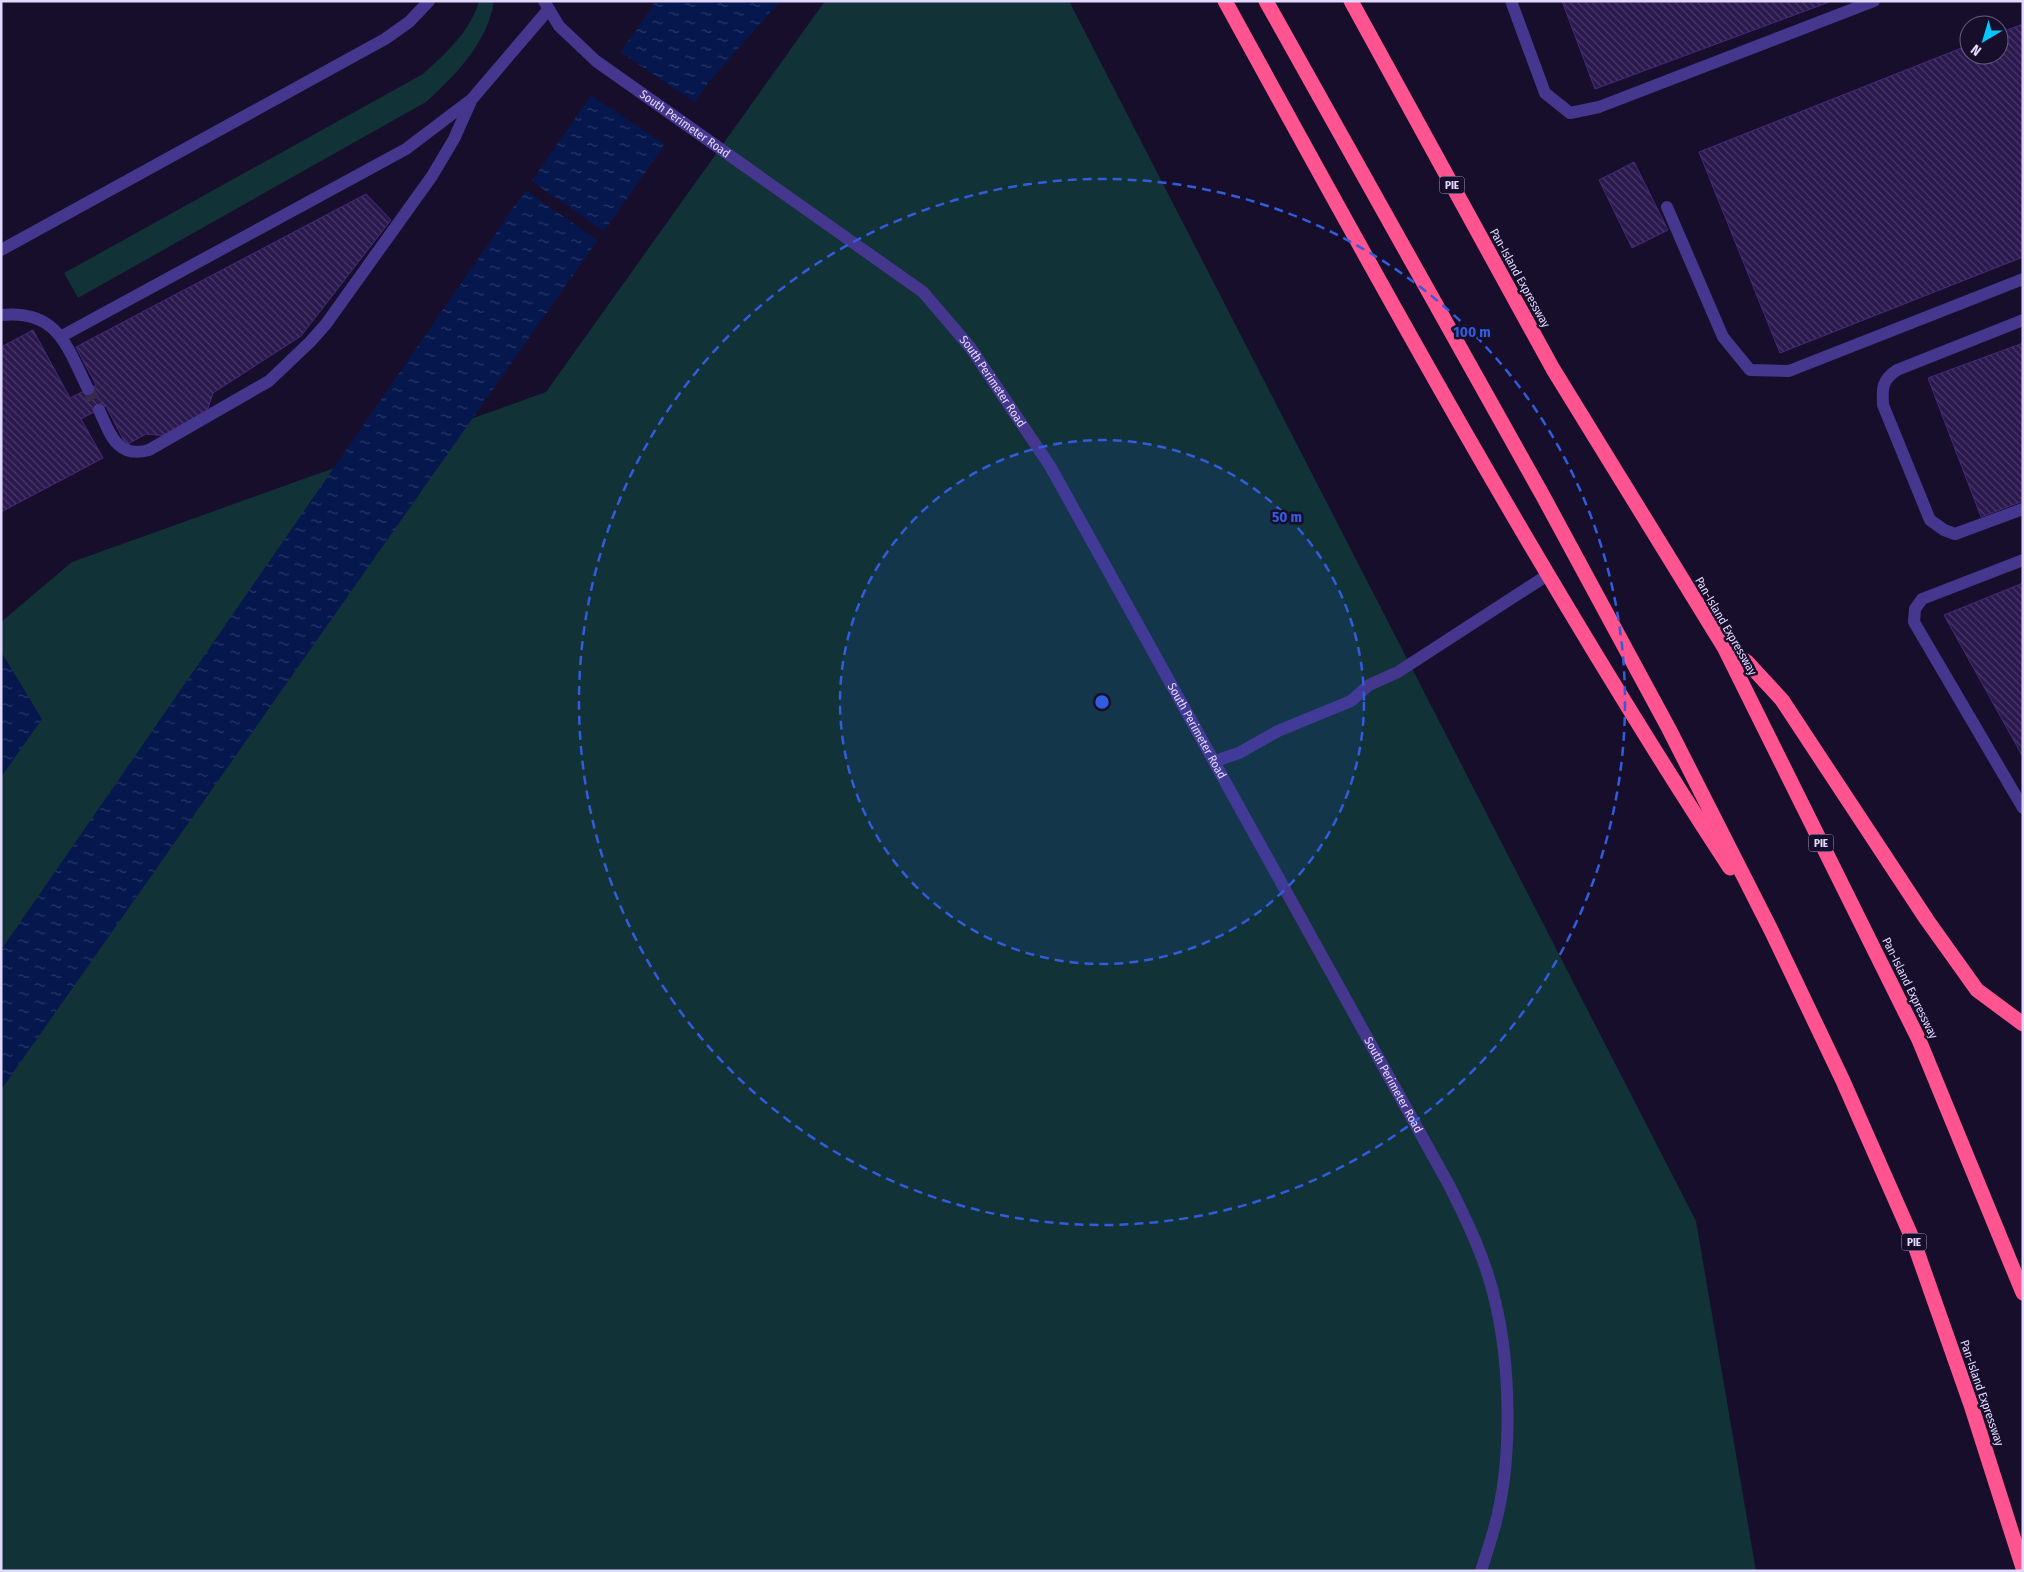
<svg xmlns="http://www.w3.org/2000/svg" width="2024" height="1572" font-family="'Fira Sans Condensed',sans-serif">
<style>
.grass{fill:#113236}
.water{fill:url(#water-ripples)}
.pier{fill:#170e2b}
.building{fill:url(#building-back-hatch);stroke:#44297c}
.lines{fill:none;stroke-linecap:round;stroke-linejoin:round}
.minor-tunnel{stroke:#352c4b;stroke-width:12;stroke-dasharray:12 6;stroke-linecap:butt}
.minor{stroke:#45368e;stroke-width:12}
.highway{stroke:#ff5490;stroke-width:15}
.ring{fill:none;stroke:#315cdc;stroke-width:2.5;stroke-dasharray:9 6}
.labels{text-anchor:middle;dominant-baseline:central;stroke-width:5;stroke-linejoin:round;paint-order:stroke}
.shield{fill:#170e2b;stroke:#a59cbf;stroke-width:1}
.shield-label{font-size:11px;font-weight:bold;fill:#e2d9ff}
.street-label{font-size:12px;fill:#e2d9ff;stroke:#170e2b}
.centre{fill:#315cdc;stroke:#170e2b;stroke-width:2.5}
.ring-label{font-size:15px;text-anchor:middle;font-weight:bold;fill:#315cdc;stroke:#170e2b;stroke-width:5;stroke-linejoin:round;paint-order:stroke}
</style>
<defs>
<pattern id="water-ripples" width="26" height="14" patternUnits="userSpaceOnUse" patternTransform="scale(1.25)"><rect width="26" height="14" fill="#06174d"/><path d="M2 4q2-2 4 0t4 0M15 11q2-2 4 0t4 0" fill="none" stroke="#2a3868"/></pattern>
<pattern id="building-back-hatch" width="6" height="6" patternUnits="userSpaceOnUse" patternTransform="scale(1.25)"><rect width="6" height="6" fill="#2b194e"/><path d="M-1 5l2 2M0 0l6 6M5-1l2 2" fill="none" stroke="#493a69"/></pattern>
</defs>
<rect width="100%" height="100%" fill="#170e2b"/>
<!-- grass -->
<path class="grass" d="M479,1H494C488,42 455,76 426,102L78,298L64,273L423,74C446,53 470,32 479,1Z
M825,1H1069L1696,1221L1756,1571H1V777L41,719L1,652V622L72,562L546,392Z"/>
<!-- water -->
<path class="water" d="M656,1H780L708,83L1,1090V950Z
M1,652L42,719L1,777Z"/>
<!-- pier -->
<path class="pier" d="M619,51L697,104L667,146L589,94Z
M530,180L606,233L600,242L524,189Z"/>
<!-- building -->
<path class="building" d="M1562,1H1832L1595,89Z
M2023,24V257L1780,353L1699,152L1969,45V55H1999V33Z
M1634,162L1668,230L1632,248L1599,180Z
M366,194L391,220L301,336L213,393L206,414L167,436L146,434L126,445L106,406L81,419L103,458L1,512V347L33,330L70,398L96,385L76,347Z
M2023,343V501L1981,517L1928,378Z
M2023,583V757L1944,615Z"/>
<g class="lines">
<!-- minor-tunnel -->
<path class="minor-tunnel" d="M88,389L99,410"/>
<!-- minor -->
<g class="minor">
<path id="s1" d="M544,1L559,26L596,61L923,292L970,347L1050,466L1449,1185C1468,1223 1487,1262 1496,1305C1510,1365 1512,1452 1498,1513C1494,1532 1487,1552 1481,1571"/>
<path d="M1511,1L1545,93L1570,113L1599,107L1874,1"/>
<path d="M1667,207L1723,337L1750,370L1789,371L2023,279"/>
<path d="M1,250L385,39L409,22L429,1"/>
<path d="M1,315C58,309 67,347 88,389"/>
<path d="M2023,320L1897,370C1882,380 1882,388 1883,405L1930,520L1944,530L1955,534L2023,509"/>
<path d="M62,336L406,149L472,99L548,10"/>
<path d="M99,410C110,434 117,459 149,450L269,381L310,342L326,324L432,176L454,139L471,101"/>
<path d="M2023,560L1922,599L1915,609L1914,622L2023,808"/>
<path d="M1215,761L1239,753L1278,731L1351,701L1369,685L1398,672L1546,576"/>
</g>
<!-- highway -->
<path class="highway" d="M1225,1C1386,295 1547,588 1730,868
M1266,1L1543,496L1669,729L1771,930L1843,1081L1913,1240L1971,1405L2023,1568
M1351,1L1553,369L1724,647L1919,1040L2023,1293
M1725,647L1747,662L1782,700L1927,920L1977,990L2023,1024"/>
</g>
<!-- distance rings -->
<circle cx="1102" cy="702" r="262" fill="#315cdc" fill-opacity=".12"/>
<g class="ring">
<circle cx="1102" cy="702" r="262"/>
<circle cx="1102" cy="702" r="523"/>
</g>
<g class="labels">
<!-- shield labels -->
<g class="shield">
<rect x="1439.5" y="176.5" width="25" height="17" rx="4"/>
<rect x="1808.5" y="834.5" width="25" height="17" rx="4"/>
<rect x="1901.5" y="1233.5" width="25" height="17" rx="4"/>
</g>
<g class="shield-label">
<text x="1452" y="185">PIE</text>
<text x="1821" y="843">PIE</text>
<text x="1914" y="1242">PIE</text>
</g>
<!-- street labels -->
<g class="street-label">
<text stroke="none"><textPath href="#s1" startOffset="189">South Perimeter Road</textPath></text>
<text transform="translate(1520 278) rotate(61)">Pan-Island Expressway</text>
<text stroke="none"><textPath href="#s1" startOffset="594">South Perimeter Road</textPath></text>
<text transform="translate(1726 626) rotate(60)">Pan-Island Expressway</text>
<text stroke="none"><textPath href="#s1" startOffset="999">South Perimeter Road</textPath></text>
<text transform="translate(1910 988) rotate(64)">Pan-Island Expressway</text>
<text stroke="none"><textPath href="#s1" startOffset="1404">South Perimeter Road</textPath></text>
<text transform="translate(1982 1393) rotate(71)">Pan-Island Expressway</text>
</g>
</g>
<circle cx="1102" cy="702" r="8" class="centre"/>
<g class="ring-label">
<text x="1472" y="337">100 m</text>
<text x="1287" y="522">50 m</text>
</g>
<!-- border -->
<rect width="2024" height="1572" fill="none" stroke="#e2d9ff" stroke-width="5"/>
<!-- north arrow -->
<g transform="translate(1984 40) rotate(218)"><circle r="24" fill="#170e2b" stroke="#685f80"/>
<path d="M0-4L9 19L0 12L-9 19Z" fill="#05c5ff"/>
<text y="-8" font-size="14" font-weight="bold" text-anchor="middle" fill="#e2d9ff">N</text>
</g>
</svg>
